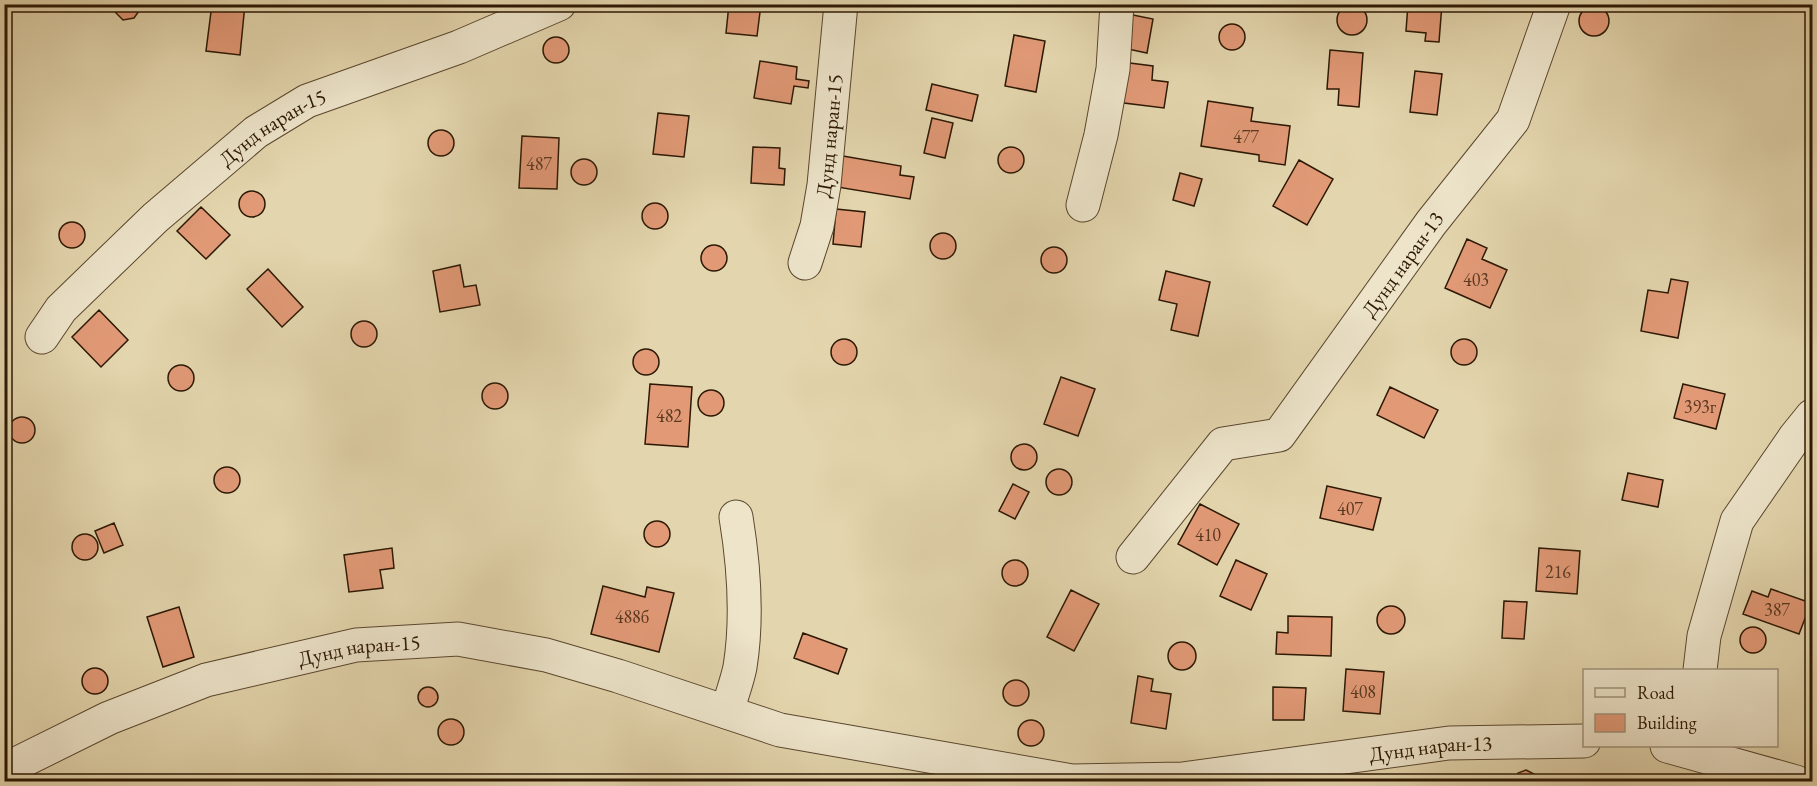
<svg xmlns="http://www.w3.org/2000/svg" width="1817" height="786" font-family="'EB Garamond',serif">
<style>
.building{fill:#e19976;stroke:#2c1804;stroke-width:1.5}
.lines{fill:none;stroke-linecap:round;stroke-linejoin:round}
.minor-casing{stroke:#5a472e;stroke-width:35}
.minor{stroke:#ede4ca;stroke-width:33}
.labels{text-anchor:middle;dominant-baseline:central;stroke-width:4.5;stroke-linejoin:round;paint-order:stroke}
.number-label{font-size:18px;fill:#593820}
.street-label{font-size:21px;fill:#2c1804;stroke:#ede4ca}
</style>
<rect width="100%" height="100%" fill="#e3d5ad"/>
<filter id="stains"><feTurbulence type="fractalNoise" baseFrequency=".00333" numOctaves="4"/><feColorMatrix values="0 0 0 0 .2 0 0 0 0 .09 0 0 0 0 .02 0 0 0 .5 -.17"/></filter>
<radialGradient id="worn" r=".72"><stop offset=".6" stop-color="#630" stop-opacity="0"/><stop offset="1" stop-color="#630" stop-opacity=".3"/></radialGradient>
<!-- building -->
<path class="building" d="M114,4H139V11L134,18L123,20L115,12Z
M212,4H245L240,55L206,51Z
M729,4H761L757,36L726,33Z
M1408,4H1442L1439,42L1425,41L1426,33L1406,31Z
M1337 20a15 15 0 1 1 30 0a15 15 0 1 1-30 0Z
M1579 21a15 15 0 1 1 30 0a15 15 0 1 1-30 0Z
M1128,14L1153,19L1147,53L1123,48Z
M1219 37a13 13 0 1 1 26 0a13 13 0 1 1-26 0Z
M1014,35L1045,41L1036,92L1005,86Z
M543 50a13 13 0 1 1 26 0a13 13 0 1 1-26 0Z
M1330,50L1363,53L1359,107L1338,105L1339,89H1327Z
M760,61L797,67L796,79L809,81L808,88L794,86L791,104L754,98Z
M1122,62L1153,66L1152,80L1168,82L1164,108L1116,102Z
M1415,71L1442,74L1437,115L1410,112Z
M932,84L978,95L972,121L926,110Z
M1208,101L1253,108L1251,121L1290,126L1285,165L1259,161V155L1201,146Z
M658,113L689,116L684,157L653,154Z
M932,118L953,123L945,158L924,153Z
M428 143a13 13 0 1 1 26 0a13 13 0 1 1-26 0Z
M522,136L559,138L557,189L519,188Z
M753,147L780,148L779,168L785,169L784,185L751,183Z
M998 160a13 13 0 1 1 26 0a13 13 0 1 1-26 0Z
M843,156L901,166L900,175L914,177L910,199L837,187Z
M571 172a13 13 0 1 1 26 0a13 13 0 1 1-26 0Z
M1299,160L1333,179L1307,225L1273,206Z
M1180,173L1202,179L1194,206L1173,200Z
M239 204a13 13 0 1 1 26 0a13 13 0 1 1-26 0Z
M642 216a13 13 0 1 1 26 0a13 13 0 1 1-26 0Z
M201,207L230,235L206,259L177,231Z
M836,209L865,212L861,247L833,244Z
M59 235a13 13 0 1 1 26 0a13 13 0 1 1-26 0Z
M930 246a13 13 0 1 1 26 0a13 13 0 1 1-26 0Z
M1467,239L1487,248L1482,259L1507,270L1490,308L1445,288Z
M701 258a13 13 0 1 1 26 0a13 13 0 1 1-26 0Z
M1041 260a13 13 0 1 1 26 0a13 13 0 1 1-26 0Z
M460,265L464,287L476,285L480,305L440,312L433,271Z
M268,269L303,307L282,327L247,289Z
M1166,271L1210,282L1198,336L1171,330L1177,304L1159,300Z
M1671,279L1688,282L1678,338L1641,331L1648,290L1668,293Z
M99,310L128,340L101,367L72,337Z
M351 334a13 13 0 1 1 26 0a13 13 0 1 1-26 0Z
M1451 352a13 13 0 1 1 26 0a13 13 0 1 1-26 0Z
M831 352a13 13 0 1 1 26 0a13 13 0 1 1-26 0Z
M633 362a13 13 0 1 1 26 0a13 13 0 1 1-26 0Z
M168 378a13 13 0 1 1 26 0a13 13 0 1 1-26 0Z
M1061,377L1095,389L1078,436L1044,424Z
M482 396a13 13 0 1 1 26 0a13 13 0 1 1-26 0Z
M650,384L692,387L688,447L645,444Z
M1683,384L1725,394L1716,429L1674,418Z
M1390,387L1438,410L1424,438L1377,415Z
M698 403a13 13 0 1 1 26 0a13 13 0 1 1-26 0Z
M9 430a13 13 0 1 1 26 0a13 13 0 1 1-26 0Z
M1011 457a13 13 0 1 1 26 0a13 13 0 1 1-26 0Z
M214 480a13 13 0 1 1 26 0a13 13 0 1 1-26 0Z
M1046 482a13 13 0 1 1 26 0a13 13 0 1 1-26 0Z
M1628,473L1663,480L1658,507L1622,500Z
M1013,484L1029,492L1015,519L999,511Z
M1327,486L1381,498L1373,530L1320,518Z
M1200,504L1239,524L1217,565L1178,544Z
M644 534a13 13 0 1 1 26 0a13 13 0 1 1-26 0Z
M114,523L123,545L104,553L95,531Z
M72 547a13 13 0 1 1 26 0a13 13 0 1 1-26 0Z
M392,548L394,568L380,570L383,588L349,592L344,555Z
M1539,548L1580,551L1577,594L1536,591Z
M1236,560L1267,574L1251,610L1220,596Z
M1002 573a13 13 0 1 1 26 0a13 13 0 1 1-26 0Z
M603,586L645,597L647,587L674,593L659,652L591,634Z
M1771,589L1811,603L1799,634L1743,614L1752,591L1768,597Z
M1071,590L1099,604L1074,651L1047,637Z
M1504,601L1527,602L1524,639L1502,638Z
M1377 620a14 14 0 1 1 28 0a14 14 0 1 1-28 0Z
M179,607L194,657L163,667L147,617Z
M1288,616L1332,617L1331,656L1276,654L1277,632L1288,633Z
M1740 640a13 13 0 1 1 26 0a13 13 0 1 1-26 0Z
M803,633L847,649L838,674L794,658Z
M1168 656a14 14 0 1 1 28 0a14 14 0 1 1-28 0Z
M82 681a13 13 0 1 1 26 0a13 13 0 1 1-26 0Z
M1346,669L1384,672L1380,714L1343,711Z
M1138,676L1153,679L1151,691L1171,694L1166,729L1131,723Z
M1003 693a13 13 0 1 1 26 0a13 13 0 1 1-26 0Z
M418 697a10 10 0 1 1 20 0a10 10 0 1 1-20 0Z
M1273,687L1306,688L1304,720H1273Z
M438 732a13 13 0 1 1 26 0a13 13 0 1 1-26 0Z
M1018 733a13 13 0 1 1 26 0a13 13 0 1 1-26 0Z
M1526,770L1536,775L1538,782H1514L1518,773Z"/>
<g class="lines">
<!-- minor casing -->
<g class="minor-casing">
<g id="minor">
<path d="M1083,205L1101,135L1113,69L1117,4"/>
<path id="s1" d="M805,263L817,226L824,185L841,4"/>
<path id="s2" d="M42,337L61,309L155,218L256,132L307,101L459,47L559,4"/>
<path id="s3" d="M1133,557L1223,444L1279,435L1431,223L1513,120L1554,4"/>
<path d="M1700,670L1704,636L1737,521L1795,437L1812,416"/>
<path d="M727,712C731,697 737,682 740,667C748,617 744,566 736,517"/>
<path d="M1667,746L1796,782"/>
<path id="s4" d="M4,770L109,718L206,680L356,645L458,639L546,655L618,676L780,730L1072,781L1182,779L1449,743L1584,741"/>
</g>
</g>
<!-- minor -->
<use href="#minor" class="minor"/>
</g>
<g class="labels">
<!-- number labels -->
<g class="number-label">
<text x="1246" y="136">477</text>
<text x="539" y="163">487</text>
<text x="1476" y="279">403</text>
<text x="1700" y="406">393г</text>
<text x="669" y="415">482</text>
<text x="1350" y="508">407</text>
<text x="1208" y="534">410</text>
<text x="1558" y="571">216</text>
<text x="1777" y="609">387</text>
<text x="632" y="616">488б</text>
<text x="1363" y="691">408</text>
</g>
<!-- street labels -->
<g class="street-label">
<text stroke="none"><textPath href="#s2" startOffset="314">Дунд наран-15</textPath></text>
<text stroke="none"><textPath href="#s1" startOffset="130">Дунд наран-15</textPath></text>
<text stroke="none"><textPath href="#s3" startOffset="412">Дунд наран-13</textPath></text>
<text stroke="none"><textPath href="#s4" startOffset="378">Дунд наран-15</textPath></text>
<text stroke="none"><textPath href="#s4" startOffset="1470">Дунд наран-13</textPath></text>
</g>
</g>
<!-- margin -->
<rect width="1817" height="786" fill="none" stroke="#e3d5ad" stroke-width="24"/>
<rect x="6" y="6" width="1805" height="774" fill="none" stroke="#2c1804" stroke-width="3"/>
<rect x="12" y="12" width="1793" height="762" fill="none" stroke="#2c1804" stroke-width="1.5"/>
<!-- legend -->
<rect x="1583" y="669" width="195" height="78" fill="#ede4ca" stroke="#a0927b" stroke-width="1.5"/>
<rect x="1595" y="688" width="30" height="9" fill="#ede4ca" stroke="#a0927b" stroke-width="1.5"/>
<text x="1637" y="699" font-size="18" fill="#2c1804">Road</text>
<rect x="1595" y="714" width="30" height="18" fill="#e19976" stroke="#a0927b" stroke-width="1.5"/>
<text x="1637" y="729" font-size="18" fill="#2c1804">Building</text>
<rect width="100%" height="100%" filter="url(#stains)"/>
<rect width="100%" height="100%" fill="url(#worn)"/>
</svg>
